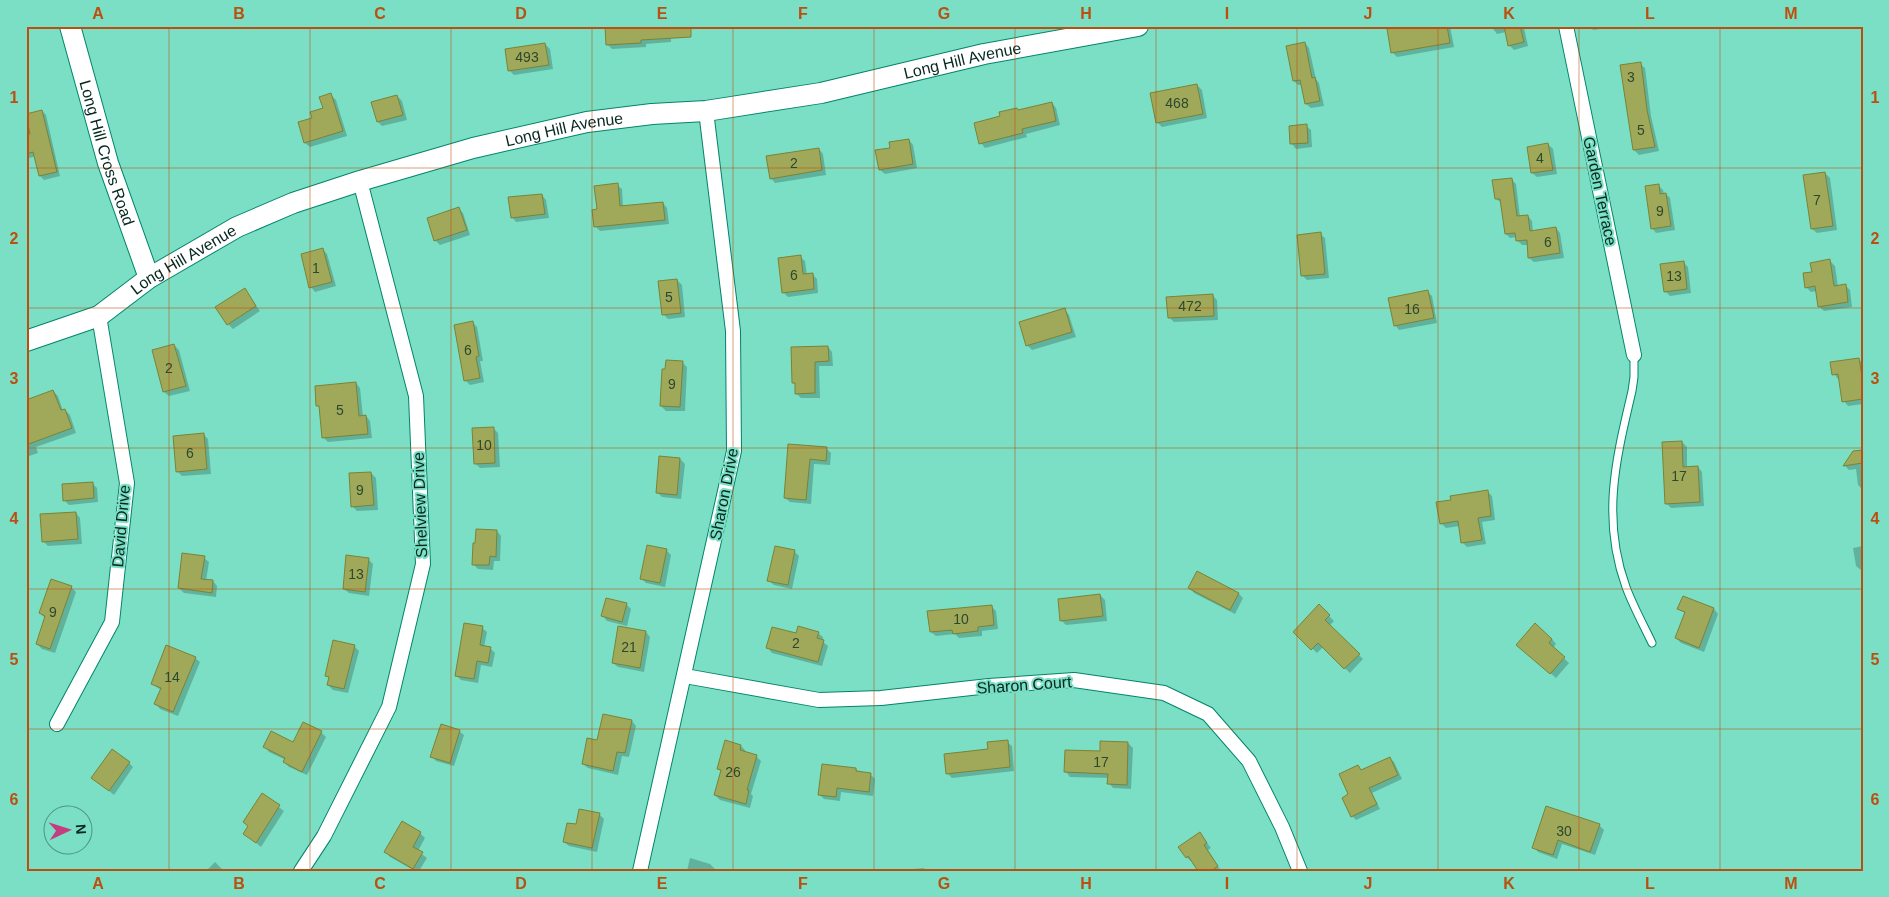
<svg xmlns="http://www.w3.org/2000/svg" width="1889" height="897" font-family="Helvetica,sans-serif">
<style>
.shadow{fill:#0003}
.building{fill:#a0a95a;stroke:#7b8334}
.lines{fill:none;stroke-linecap:round;stroke-linejoin:round}
.lane-casing{stroke:#03846c;stroke-width:9}
.street-casing{stroke:#03846c;stroke-width:16}
.secondary-casing{stroke:#03846c;stroke-width:22}
.lane{stroke:#fff;stroke-width:7}
.street{stroke:#fff;stroke-width:14}
.secondary{stroke:#fff;stroke-width:20}
.grid{fill:none;stroke:#bb4f10;stroke-width:1;stroke-opacity:0.55}
.labels{text-anchor:middle;dominant-baseline:central;stroke-width:4;stroke-linejoin:round;paint-order:stroke}
.number-label{font-size:14px;fill:#2c482e}
.street-label{font-size:16px;fill:#062820;stroke:#7adfc4}
.neatline{fill:none;stroke:#bb4f10;stroke-width:2}
.grid-label{font-size:16px;text-anchor:middle;font-weight:bold;fill:#bb4f10}
</style>
<rect width="100%" height="100%" fill="#7adfc4"/>
<!-- shadow -->
<path class="shadow" d="M671,26V42L646,44V47L612,49L607,44Z
M1412,26H1450L1454,47L1397,57L1392,52Z
M1491,26H1530L1524,28L1528,46L1514,50L1509,45L1506,32L1497,34Z
M1591,26H1607V28L1593,30Z
M1305,43L1309,48L1316,79L1319,83L1324,106L1311,108L1306,104L1302,85H1298L1294,81Z
M545,44L550,49L553,69L514,75L509,70Z
M1640,64L1645,68L1651,116L1659,151L1639,155L1634,150L1621,66Z
M1197,85L1202,90L1207,118L1162,127L1157,122Z
M331,95L336,100L347,136L310,147L305,143L299,123L313,118L324,109Z
M397,96L402,101L407,120L382,126L378,122Z
M1052,103L1056,108L1060,125L1026,134L1027,137L985,148L981,143L1019,111Z
M42,111L46,115L60,176L44,180L40,176L36,156L26,159V136L32,135Z
M1306,126L1311,130L1312,147L1296,149L1292,144Z
M909,140L913,145L917,168L885,174L880,170L891,149Z
M1548,144L1553,149L1557,174L1537,177L1532,173Z
M819,149L823,154L826,175L775,183L771,178Z
M1825,173L1830,178L1837,230L1817,233L1812,229Z
M1511,179L1516,184L1520,217L1528,216L1532,221L1533,232L1556,228L1560,233L1564,258L1534,262L1529,258L1528,245H1522L1518,241L1517,237L1510,238L1506,234L1502,203L1496,199Z
M617,185L622,189L623,207L663,203L667,208L669,224L600,231L595,226L598,211Z
M1658,185L1663,190L1664,194H1666L1670,198L1675,230L1656,233L1652,228Z
M542,195L546,200L549,218L516,222L512,217Z
M459,209L463,213L470,235L440,245L435,240Z
M1320,234L1325,238L1329,278L1307,280L1302,275Z
M323,250L327,254L336,286L315,292L311,287Z
M800,257L805,261L807,275L812,274L817,279L818,293L788,297L783,292Z
M1830,261L1835,266L1838,287L1845,285L1850,290L1852,307L1824,311L1819,306L1817,291L1811,292L1806,287L1813,273Z
M1683,262L1688,267L1691,293L1670,296L1665,291Z
M677,280L682,285L685,317L668,319L663,314Z
M244,289L260,311L233,329L228,324Z
M1428,292L1432,296L1437,323L1399,330L1395,325Z
M1212,295L1217,300L1218,320L1174,322L1169,317Z
M1065,310L1069,315L1076,337L1032,350L1027,345Z
M473,323L477,327L483,361H480L484,382L470,385L465,380Z
M174,345L179,350L190,391L169,396L164,392L153,351Z
M828,347L832,352L833,366H819L820,398H801L796,393V385L793,382Z
M1858,359L1863,363V404L1848,406L1844,401L1840,379H1838L1834,374Z
M682,362L687,367L685,411H666L661,406Z
M356,383L360,388L363,417L366,416L370,421L372,438L328,442L323,437L321,409L318,406Z
M53,391L58,396L63,411L65,410L70,415L76,433L36,447L38,453L26,457V401Z
M493,428L498,433L500,467L480,468L475,463Z
M203,434L208,439L211,474L182,476L178,472Z
M1682,442L1687,447V468L1698,467L1702,472L1704,506L1671,508L1666,503Z
M789,446L826,448L831,453L830,465L814,464L811,504L790,502L785,498Z
M1863,451V490L1858,485L1856,469L1849,470L1845,466Z
M661,457L680,459L685,464L681,499L662,497L657,492Z
M371,473L376,478L378,510L357,511L352,506Z
M92,483L97,488L98,502L69,505L64,500Z
M1487,491L1492,496L1495,520L1482,522L1486,544L1467,547L1462,542L1460,526L1446,528L1441,523Z
M76,513L80,518L82,544L48,546L43,541Z
M497,531L501,536L500,561H494L493,570L478,569L473,564Z
M1863,546V570H1861L1856,566L1853,548Z
M776,548L795,552L799,556L792,589L774,585L769,581Z
M666,550L671,555L665,587L646,583L641,578Z
M204,558L209,562L206,581H213L217,586L216,597L184,593L179,588Z
M368,559L373,564L369,596L349,593L344,589Z
M71,587L76,592L55,653L42,649L37,644L46,619L40,613Z
M1190,588L1239,594L1243,598L1235,614L1194,593Z
M1100,595L1105,600L1107,621L1066,625L1061,620Z
M1683,597L1714,609L1718,614L1704,652L1681,643L1676,638L1686,614L1679,609Z
M626,604L631,609L627,626L607,621L603,616Z
M991,606L996,611L998,629L982,631V636L959,638L955,634L936,636L931,632Z
M1319,606L1334,621L1329,626L1363,659L1350,673L1323,647L1317,653L1295,632Z
M482,628L487,632L484,647L490,648L495,653L492,667L481,665L478,683L461,680L456,675Z
M646,632L650,637L644,672L618,667L613,663Z
M818,633L823,637L822,641L828,646L822,666L772,653L768,648L796,634Z
M1552,639L1556,644L1553,648L1569,663L1556,678L1523,649Z
M354,646L359,651L348,693L333,690L328,685L330,679L326,675Z
M195,658L200,662L178,716L160,709L156,704L161,690L152,684Z
M632,721L636,726L629,757L622,756L618,775L588,768L583,764L598,742Z
M459,731L464,735L454,766L436,761L432,756Z
M321,732L326,737L307,775L289,767L284,762L286,760L269,752L265,747L293,744Z
M1007,742L1012,746L1014,771L952,778L947,773Z
M1128,743L1133,748L1131,789L1113,788L1109,783V778L1070,777L1066,772L1101,753Z
M741,746L745,750V753L756,756L761,761L751,794L753,796L750,808L720,800L715,795L721,772L718,768Z
M1390,758L1394,762L1402,779L1372,793L1380,809L1356,820L1352,816L1350,795L1358,767L1362,771Z
M129,763L133,767L114,795L93,778Z
M856,769L860,773L870,774L875,779L873,796L841,792L840,801L824,799L820,795Z
M262,795L284,811L261,847L245,834Z
M599,814L604,819L597,852L569,846L564,842L576,826Z
M402,823L420,833L425,838L418,851L427,858L419,871H415L390,857L386,852Z
M1599,825L1604,830L1595,855L1562,844L1557,859L1538,852L1534,847Z
M1200,834L1211,848L1208,850L1221,871H1200L1193,860L1191,861L1186,857Z
M690,858L710,864L715,869L714,871H687Z
M215,862L224,871H206Z
M924,868L926,871H892Z"/>
<!-- building -->
<path class="building" d="M605,26H691V37L641,40V43L606,45Z
M1405,26H1447L1450,43L1391,53L1387,29Z
M1504,26H1520L1524,42L1508,46Z
M1305,42L1312,78L1315,77L1320,101L1305,104L1300,80L1293,81L1286,46Z
M545,43L549,65L508,71L505,49Z
M1641,62L1647,110L1655,147L1633,150L1620,65Z
M1197,84L1203,114L1156,123L1150,93Z
M331,93L343,131L304,143L298,122L312,118L310,112L323,108L319,97Z
M397,95L403,115L377,122L371,102Z
M1052,102L1056,121L1022,129L1023,133L979,144L974,123L1000,116L999,112L1017,108L1018,110Z
M42,110L57,172L39,176L33,152L26,154V135L30,134L26,114Z
M1307,124L1308,143L1290,144L1289,126Z
M909,139L913,164L879,170L875,150L890,148L889,142Z
M1548,143L1553,170L1531,173L1527,147Z
M819,148L822,170L770,179L766,156Z
M1825,172L1833,226L1811,229L1803,175Z
M1512,178L1517,216L1528,215L1530,231L1556,227L1560,253L1528,258L1527,240L1516,241L1515,233L1505,234L1500,199H1495L1492,180Z
M618,183L620,206L663,202L665,220L594,227L592,210L597,209L594,186Z
M1659,184L1660,194L1666,193L1671,226L1651,229L1645,186Z
M542,194L545,214L511,218L508,197Z
M459,207L467,230L434,241L427,218Z
M1321,232L1325,274L1301,276L1297,235Z
M323,248L332,282L309,288L301,254Z
M801,255L803,274L813,273L814,289L782,293L778,258Z
M1830,259L1834,286L1846,284L1848,302L1818,307L1815,286L1805,288L1803,273L1812,272L1810,263Z
M1684,261L1687,289L1664,292L1660,264Z
M677,279L681,313L662,315L658,281Z
M245,288L256,306L227,325L215,307Z
M1428,290L1434,318L1394,326L1388,298Z
M1213,294L1214,316L1168,318L1166,297Z
M1065,308L1072,332L1026,346L1019,322Z
M473,321L479,356L476,357L480,378L464,381L454,325Z
M174,344L186,386L163,392L152,350Z
M828,346L829,361L815,362V393L795,394V383H792L791,347Z
M1859,358L1863,383V399L1842,402L1838,374L1832,375L1830,362Z
M666,360L683,361L680,407L660,406L662,369H665Z
M356,382L359,416L366,415L368,434L322,438L319,406H316L315,386Z
M53,390L61,410L65,409L72,428L26,445V400Z
M494,427L495,463L474,464L472,428Z
M204,433L207,469L176,472L173,436Z
M1682,441L1683,467L1698,466L1700,502L1665,504L1662,442Z
M788,444L827,447L826,461L810,459L806,500L784,498Z
M1863,450V463L1843,466L1853,451Z
M659,456L680,458L677,495L656,493Z
M371,472L374,505L351,507L349,473Z
M93,482L94,498L63,501L62,484Z
M1488,490L1491,516L1478,518L1482,540L1461,543L1458,521L1440,524L1436,502L1451,500L1450,496Z
M76,512L78,539L42,542L40,514Z
M476,529L497,530L496,557L490,556L489,565H472L473,543H475Z
M647,545L667,549L660,583L640,579Z
M775,546L795,550L788,585L767,581Z
M182,553L205,556L201,579L213,580L212,593L178,588Z
M346,555L369,558L365,592L343,589Z
M1197,571L1239,593L1230,610L1188,588Z
M51,579L72,586L50,649L36,644L45,616L39,613Z
M1100,594L1103,616L1060,621L1058,599Z
M1683,596L1714,608L1699,648L1675,638L1685,612L1677,609Z
M606,598L627,603L622,622L601,616Z
M1319,604L1330,615L1325,620L1360,654L1344,669L1318,643L1311,650L1293,632Z
M992,605L994,625L978,627V631L953,634L952,630L930,632L927,611Z
M464,623L483,626L480,645L491,647L488,663L477,661L474,679L455,676Z
M1535,623L1552,639L1549,643L1565,657L1550,674L1516,645Z
M618,626L646,631L640,668L612,663Z
M798,626L819,632L817,638L824,640L818,662L766,648L772,627L796,633Z
M333,640L355,645L344,689L327,685L329,677L325,676Z
M166,645L196,657L173,712L154,704L161,688L151,684Z
M603,714L632,720L625,753L617,752L613,771L582,764L587,738L597,740Z
M303,722L322,731L302,772L283,762L285,758L263,747L271,731L293,742Z
M441,724L460,730L450,763L430,757Z
M725,740L741,745L740,750L757,755L747,790H749L746,804L714,795L721,770L717,769Z
M1008,740L1010,767L946,774L944,754L988,749L987,742Z
M1100,741L1128,742L1127,785L1107,784L1108,774L1064,772L1065,750L1100,751Z
M112,749L130,762L109,791L91,778Z
M1390,757L1398,775L1369,788L1377,804L1351,817L1342,798L1348,794L1339,774L1358,765L1361,770Z
M822,764L856,768V771L871,773L869,792L837,788L836,797L818,795Z
M262,793L280,805L256,843L243,834L248,826L243,822Z
M1546,806L1600,824L1590,852L1558,840L1553,855L1532,848Z
M579,809L600,813L592,848L563,842L567,823L576,824Z
M402,821L421,832L413,847L423,852L413,869L384,852Z
M1200,832L1207,843L1204,845L1218,866L1211,871H1198L1188,856L1186,858L1178,847Z"/>
<g class="lines">
<!-- lane casing -->
<g class="lane-casing">
<path id="lane" d="M1634,355V377L1632,391C1616,459 1601,518 1626,587C1633,606 1643,624 1652,643"/>
</g>
<!-- street casing -->
<g class="street-casing">
<path id="street" d="M1566,26L1634,355
M685,676L819,700L881,698L989,686L1074,680L1164,693L1208,714L1249,761L1282,827L1300,871
M57,724L112,622L127,483L99,316
M301,871L324,836L389,707L423,564L416,396L360,181
M640,871L734,451L733,331L706,111"/>
</g>
<!-- secondary casing -->
<g class="secondary-casing">
<g id="secondary">
<path id="s1" d="M70,26L108,163L149,278"/>
<path id="s2" d="M26,341L99,316L149,278L237,227L293,203L360,181L473,148L587,122L652,114L706,111L821,93L984,54L1138,26"/>
</g>
</g>
<!-- lane -->
<use href="#lane" class="lane"/>
<!-- street -->
<use href="#street" class="street"/>
<!-- secondary -->
<use href="#secondary" class="secondary"/>
</g>
<!-- grid -->
<path class="grid" d="M169,26V871M310,26V871M451,26V871M592,26V871M733,26V871M874,26V871M1015,26V871M1156,26V871M1297,26V871M1438,26V871M1579,26V871M1720,26V871M26,168H1863M26,308H1863M26,448H1863M26,589H1863M26,729H1863"/>
<g class="labels">
<!-- number labels -->
<g class="number-label">
<text x="527" y="57">493</text>
<text x="1631" y="77">3</text>
<text x="1177" y="103">468</text>
<text x="1641" y="130">5</text>
<text x="1540" y="158">4</text>
<text x="794" y="163">2</text>
<text x="1817" y="200">7</text>
<text x="1660" y="211">9</text>
<text x="1548" y="242">6</text>
<text x="316" y="268">1</text>
<text x="794" y="275">6</text>
<text x="1674" y="276">13</text>
<text x="669" y="297">5</text>
<text x="1190" y="306">472</text>
<text x="1412" y="309">16</text>
<text x="468" y="350">6</text>
<text x="169" y="368">2</text>
<text x="672" y="384">9</text>
<text x="340" y="410">5</text>
<text x="484" y="445">10</text>
<text x="190" y="453">6</text>
<text x="1679" y="476">17</text>
<text x="360" y="490">9</text>
<text x="356" y="574">13</text>
<text x="53" y="612">9</text>
<text x="961" y="619">10</text>
<text x="796" y="643">2</text>
<text x="629" y="647">21</text>
<text x="172" y="677">14</text>
<text x="1101" y="762">17</text>
<text x="733" y="772">26</text>
<text x="1564" y="831">30</text>
</g>
<!-- street labels -->
<g class="street-label">
<text stroke="none"><textPath href="#s2" startOffset="989">Long Hill Avenue</textPath></text>
<text stroke="none"><textPath href="#s2" startOffset="584">Long Hill Avenue</textPath></text>
<text stroke="none"><textPath href="#s1" startOffset="132">Long Hill Cross Road</textPath></text>
<text transform="translate(1600 191) rotate(78)">Garden Terrace</text>
<text stroke="none"><textPath href="#s2" startOffset="179">Long Hill Avenue</textPath></text>
<text transform="translate(724 494) rotate(-79)">Sharon Drive</text>
<text transform="translate(420 505) rotate(-92)">Shelview Drive</text>
<text transform="translate(121 526) rotate(-85)">David Drive</text>
<text transform="translate(1024 685) rotate(-4)">Sharon Court</text>
</g>
</g>
<!-- border -->
<rect width="1889" height="897" fill="none" stroke="#7adfc4" stroke-width="55"/>
<!-- north arrow -->
<g transform="translate(68 830) rotate(86)"><circle r="24" fill="#7adfc4" stroke="#4c9682"/>
<path d="M0-4L9 19L0 12L-9 19Z" fill="#c43e7f"/>
<text y="-8" font-size="14" font-weight="bold" text-anchor="middle" fill="#062820">N</text>
</g>
<rect x="28" y="28" width="1834" height="842" class="neatline"/>
<g class="grid-label">
<text x="98" y="19">A</text>
<text x="239" y="19">B</text>
<text x="380" y="19">C</text>
<text x="521" y="19">D</text>
<text x="662" y="19">E</text>
<text x="803" y="19">F</text>
<text x="944" y="19">G</text>
<text x="1086" y="19">H</text>
<text x="1227" y="19">I</text>
<text x="1368" y="19">J</text>
<text x="1509" y="19">K</text>
<text x="1650" y="19">L</text>
<text x="1791" y="19">M</text>
<text x="14" y="103">1</text>
<text x="1875" y="103">1</text>
<text x="14" y="244">2</text>
<text x="1875" y="244">2</text>
<text x="14" y="384">3</text>
<text x="1875" y="384">3</text>
<text x="14" y="524">4</text>
<text x="1875" y="524">4</text>
<text x="14" y="665">5</text>
<text x="1875" y="665">5</text>
<text x="14" y="805">6</text>
<text x="1875" y="805">6</text>
<text x="98" y="889">A</text>
<text x="239" y="889">B</text>
<text x="380" y="889">C</text>
<text x="521" y="889">D</text>
<text x="662" y="889">E</text>
<text x="803" y="889">F</text>
<text x="944" y="889">G</text>
<text x="1086" y="889">H</text>
<text x="1227" y="889">I</text>
<text x="1368" y="889">J</text>
<text x="1509" y="889">K</text>
<text x="1650" y="889">L</text>
<text x="1791" y="889">M</text>
</g>
</svg>
